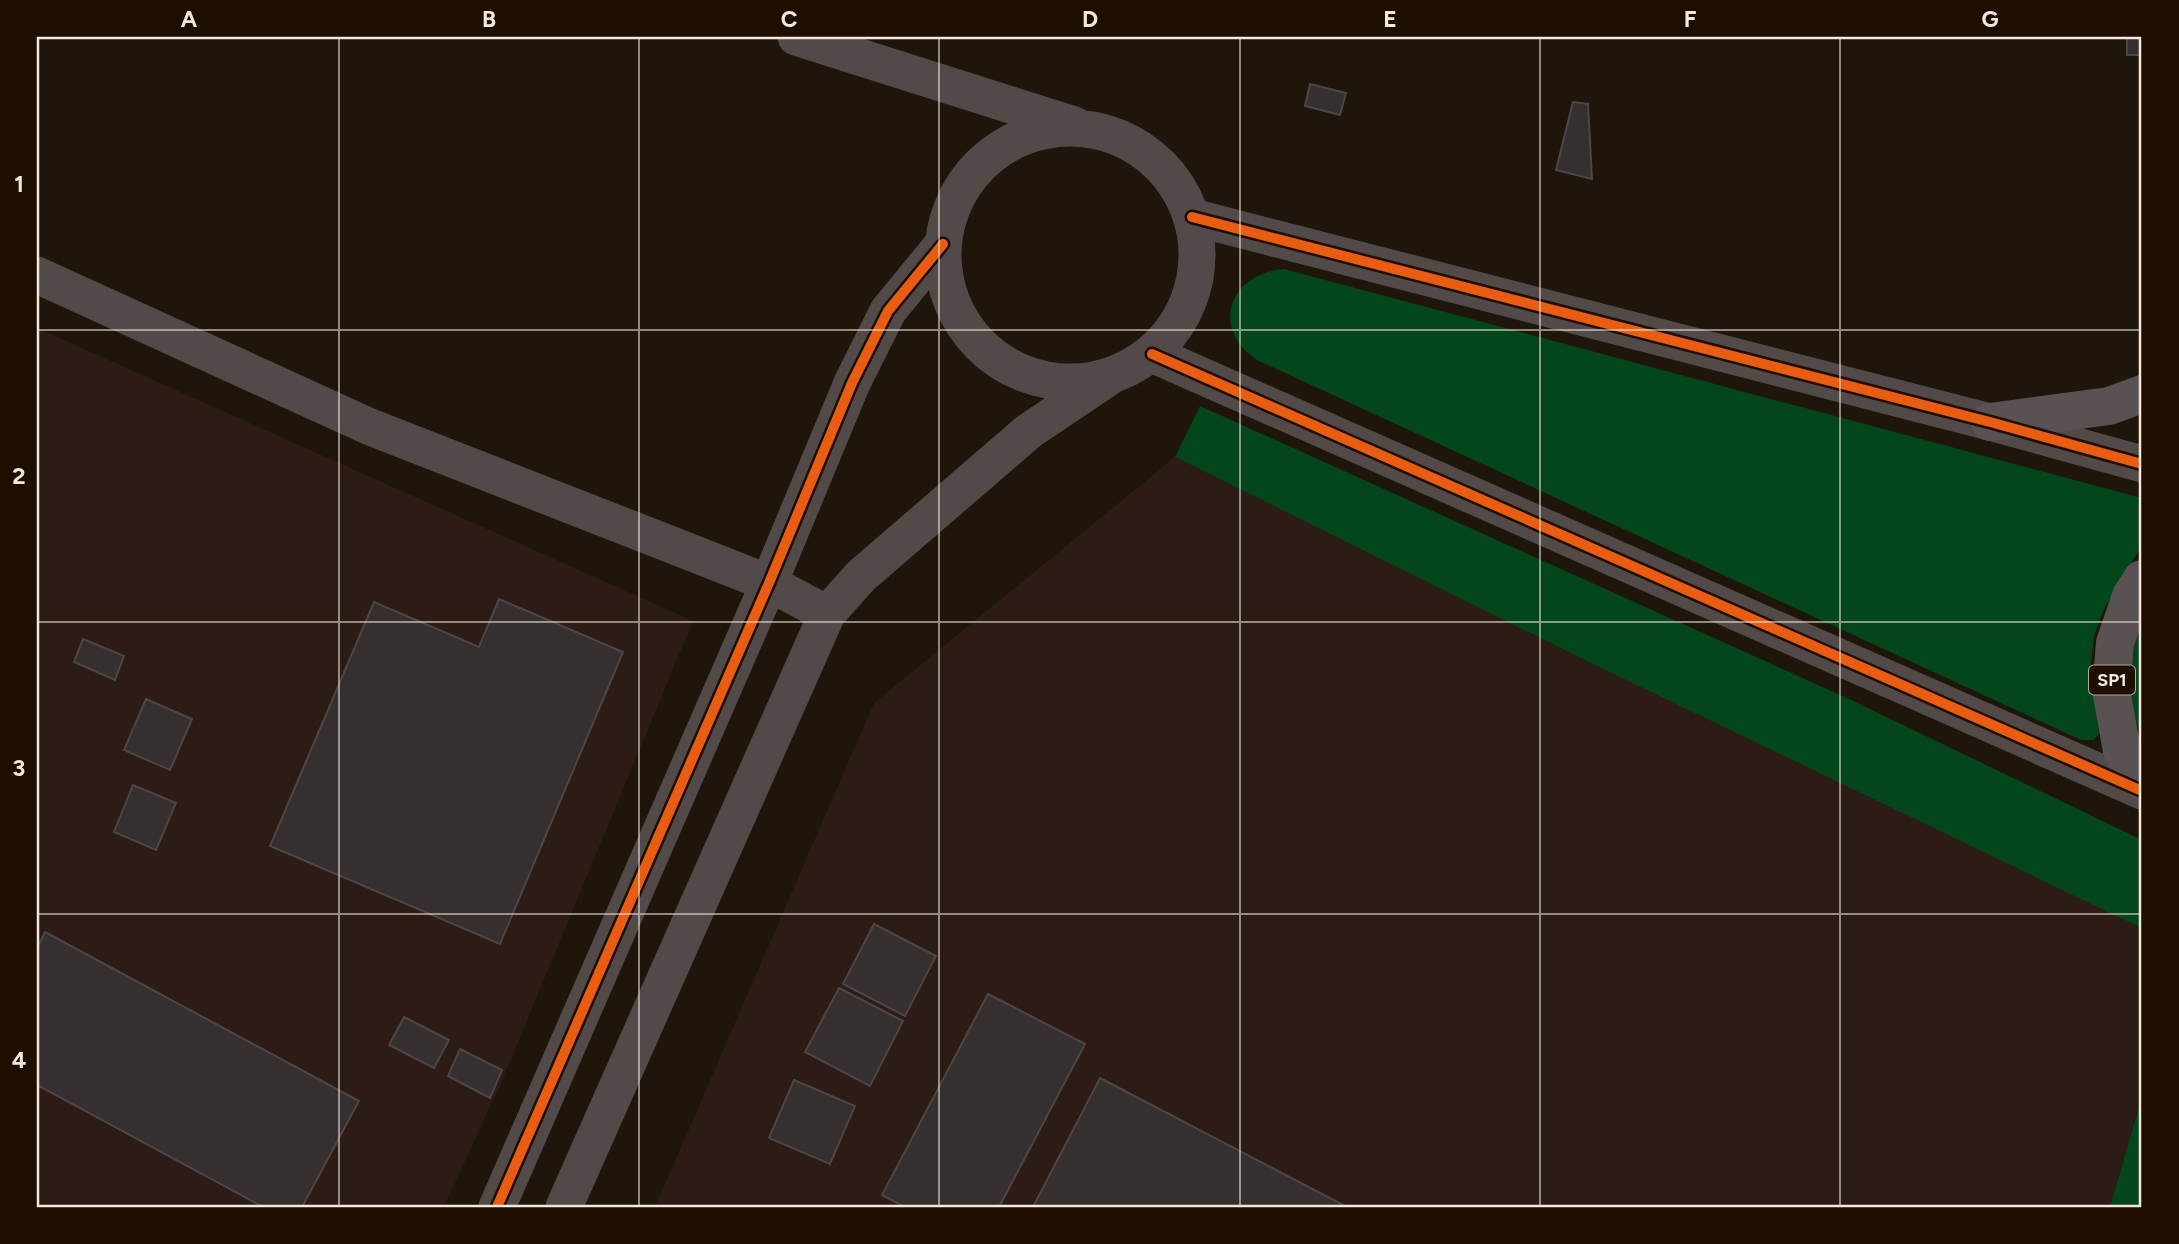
<svg xmlns="http://www.w3.org/2000/svg" width="2179" height="1244" font-family="Figtree,sans-serif">
<style>
.industrial{fill:#2c1c15}
.green{fill:#04461c}
.building{fill:#352f2f;stroke:#4c4646;stroke-width:2}
.lines{fill:none;stroke-linecap:round;stroke-linejoin:round}
.minor{stroke:#514a49;stroke-width:37}
.primary{stroke:#5a5252;stroke-width:38}
.cycleway-casing{stroke:#1d0e00;stroke-width:15}
.cycleway{stroke:#e95d12;stroke-width:10}
.grid{fill:none;stroke:#f3e8da;stroke-width:2;stroke-opacity:0.55}
.labels{text-anchor:middle;dominant-baseline:central;stroke-width:5;stroke-linejoin:round;paint-order:stroke}
.shield{fill:#1d0e00;stroke:#b3a799;stroke-width:2}
.shield-label{font-size:18px;font-weight:bold;fill:#f3e8da}
.neatline{fill:none;stroke:#f3e8da;stroke-width:2.5}
.grid-label{font-size:23px;text-anchor:middle;font-weight:bold;fill:#f3e8da}
</style>
<rect width="100%" height="100%" fill="#1e160a"/>
<!-- industrial -->
<path class="industrial" d="M37,328L693,621L501,1083L444,1207H37Z
M1175,457L2137,926L2142,932V1096L2110,1207H655L874,703Z"/>
<!-- green -->
<path class="green" d="M1284,269L2142,498V545L2104,609L2094,636L2090,673L2099,734L2094,740H2081L1259,361C1210,331 1227,274 1284,269Z
M1200,406L1849,699L2142,840V932L2137,926L1583,659L1175,457Z
M2142,619V737C2124,698 2128,658 2142,619Z
M2142,1096V1207H2110Z"/>
<!-- building -->
<path class="building" d="M2127,37H2142V55H2127Z
M1310,84L1346,93L1340,115L1305,106Z
M1573,102L1588,104L1592,179L1556,170Z
M499,599L623,652L500,944L270,846L374,602L479,647Z
M83,639L124,656L115,680L74,662Z
M146,699L192,719L170,770L124,750Z
M133,785L176,803L156,850L114,832Z
M874,924L936,956L905,1016L843,984Z
M45,932L359,1101L302,1207H263L37,1085V948Z
M839,988L903,1021L870,1086L805,1052Z
M988,994L1085,1044L999,1207H905L882,1195Z
M404,1017L449,1040L434,1068L389,1045Z
M460,1049L502,1070L490,1098L448,1076Z
M1100,1078L1347,1207H1033Z
M794,1080L855,1106L830,1164L769,1138Z"/>
<g class="lines">
<!-- minor -->
<path class="minor" d="M796,37L1074,125
M943 255a127 127 0 1 1 254 0a127 127 0 1 1-254 0Z
M1192,217L1990,422L2142,464
M37,275L368,426L769,583L827,614
M1152,354L2142,791
M497,1207L769,583L852,383L888,311L943,244
M564,1207L827,614L861,576L1029,431L1108,378"/>
<!-- primary -->
<path class="primary" d="M1990,422L2109,406L2142,394
M2142,579L2131,596L2115,643L2111,690L2122,751L2142,781"/>
<!-- cycleway casing -->
<g class="cycleway-casing">
<path id="cycleway" d="M1192,217L1990,422L2142,464
M1152,354L2142,791
M497,1207L769,583L852,383L888,311L943,244"/>
</g>
<!-- cycleway -->
<use href="#cycleway" class="cycleway"/>
</g>
<!-- grid -->
<path class="grid" d="M339,37V1207M639,37V1207M939,37V1207M1240,37V1207M1540,37V1207M1840,37V1207M37,330H2142M37,622H2142M37,914H2142"/>
<g class="labels">
<!-- shield labels -->
<rect class="shield" x="2089" y="665.5" width="46" height="29" rx="5"/>
<g class="shield-label">
<text x="2112" y="680">SP1</text>
</g>
</g>
<!-- border -->
<rect width="2179" height="1244" fill="none" stroke="#1d0e00" stroke-width="77"/>
<rect x="38" y="38" width="2102" height="1168" class="neatline"/>
<g class="grid-label">
<text x="189" y="27">A</text>
<text x="489" y="27">B</text>
<text x="789" y="27">C</text>
<text x="1090" y="27">D</text>
<text x="1390" y="27">E</text>
<text x="1690" y="27">F</text>
<text x="1990" y="27">G</text>
<text x="19" y="192">1</text>
<text x="19" y="484">2</text>
<text x="19" y="776">3</text>
<text x="19" y="1068">4</text>
</g>
</svg>
